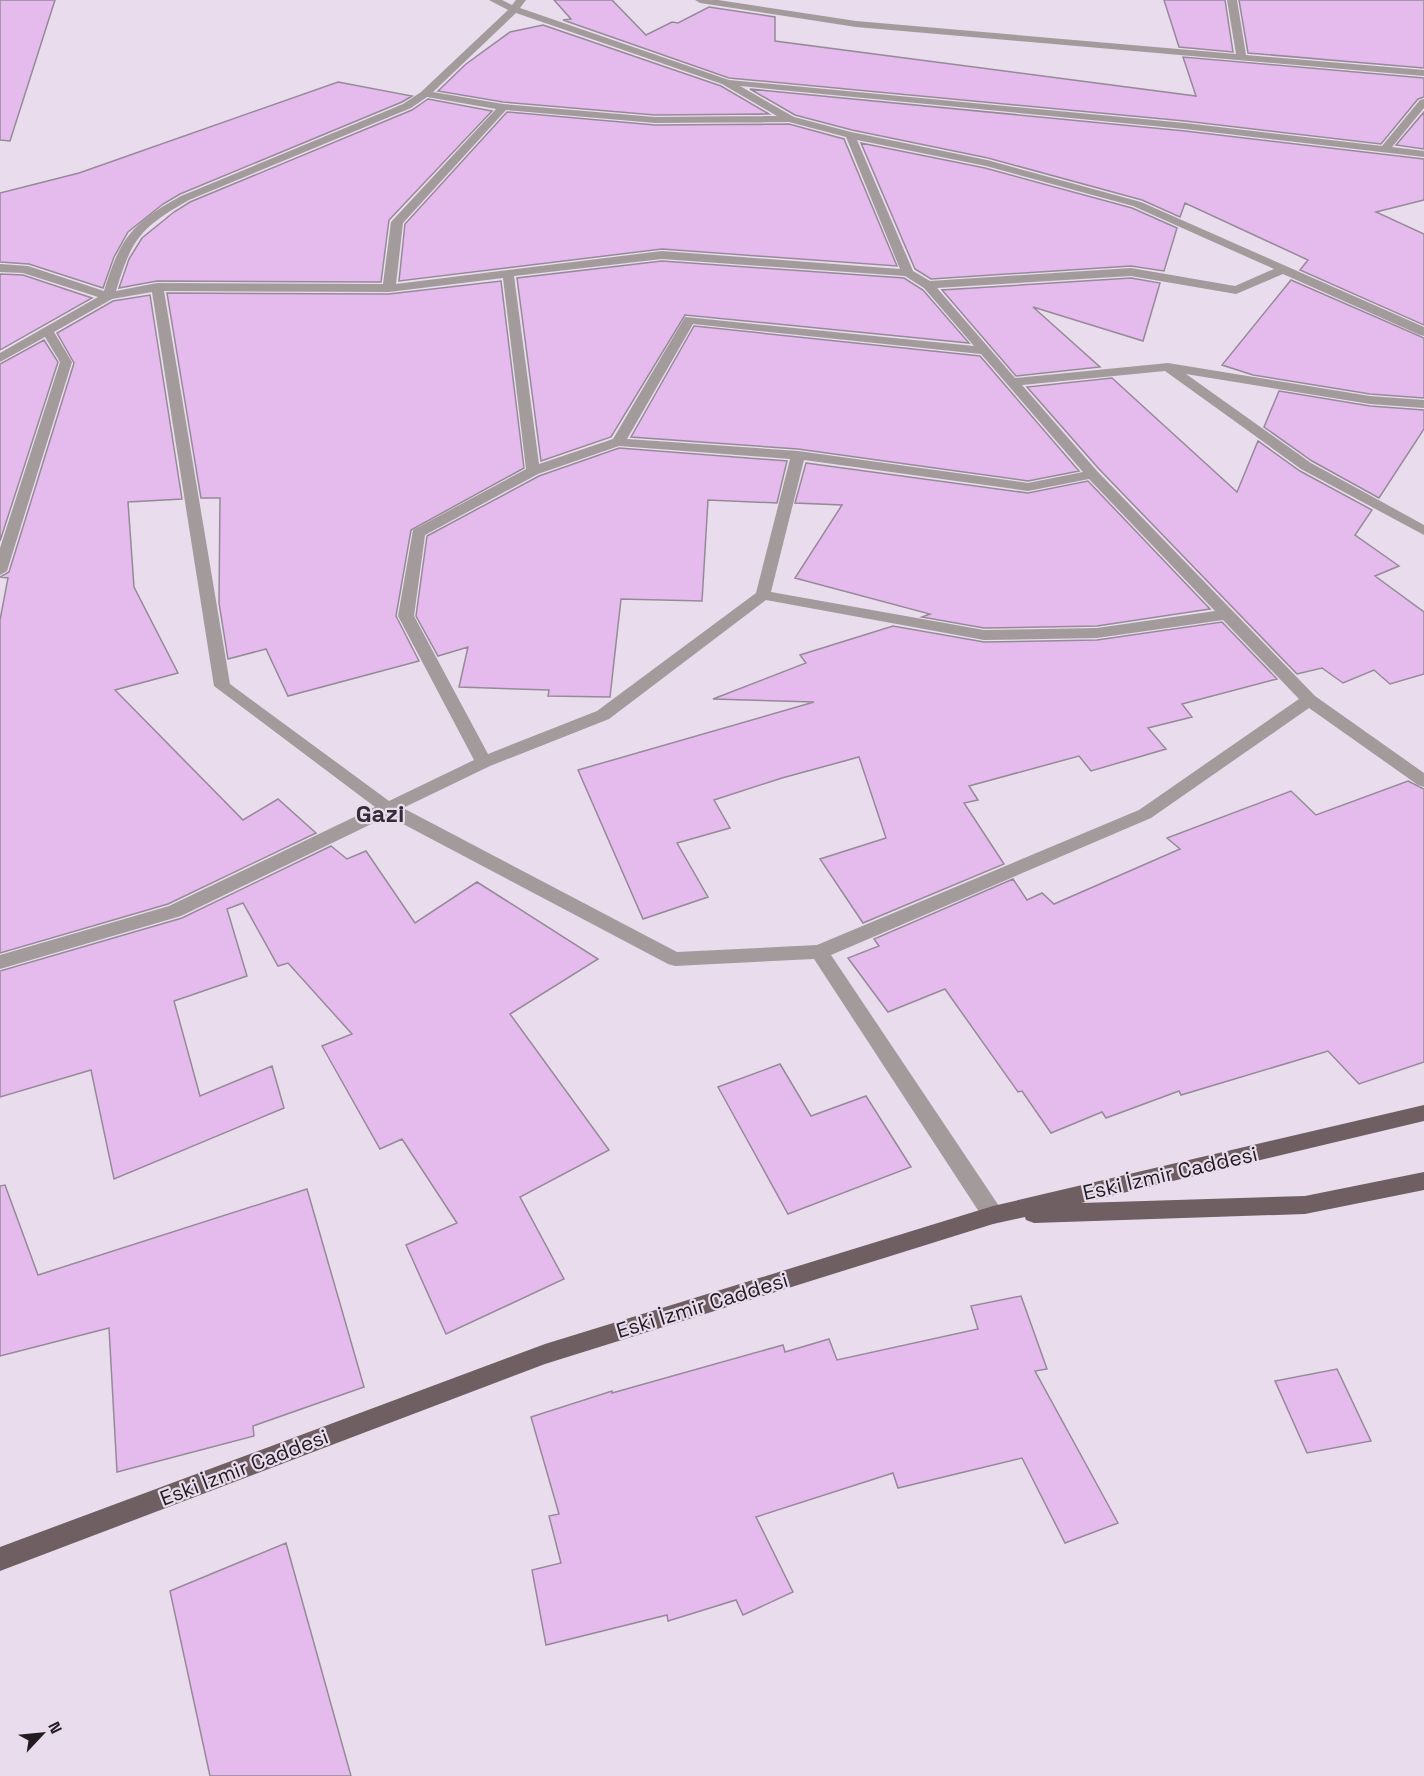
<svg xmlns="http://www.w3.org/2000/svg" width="1424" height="1776" font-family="'Space Grotesk',sans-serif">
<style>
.building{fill:#e4bbec;stroke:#968a99;stroke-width:1.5}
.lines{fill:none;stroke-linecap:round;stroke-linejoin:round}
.street{fill:#a39a9c;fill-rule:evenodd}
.primary{fill:#6f5f62;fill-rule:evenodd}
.labels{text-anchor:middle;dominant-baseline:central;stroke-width:4.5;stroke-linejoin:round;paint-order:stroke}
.near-street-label{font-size:21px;fill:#211c22;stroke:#e9dcec}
.district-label{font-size:24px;font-weight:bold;fill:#362c38;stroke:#e9dcec}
</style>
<rect width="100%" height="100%" fill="#e9dcec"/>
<!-- building -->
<path class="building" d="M0,0H55L10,141L0,140Z
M554,0H612L646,35L672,22L678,23L709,7L775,17V41L1196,96L1183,57L1424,78V97L1418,99L1381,144L1185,121L729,78L563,20L571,19Z
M1164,0H1225L1233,52L1179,47Z
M1239,0H1424V68L1248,53Z
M543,25L721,86L769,114L655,115L503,102L438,91L466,64L510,32Z
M338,82L412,96L402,102L180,194L163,204L128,232L114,257L103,288L29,264L0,262V193L79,173Z
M750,89L1185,131L1424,159V200L1376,212L1424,234V325L1300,270L1308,260L1185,203L1180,217L1142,200L988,158L852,130L795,115Z
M428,99L492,111L389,220L381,282L157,281L119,288L129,259L142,238L174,212L190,202L412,110Z
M507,112L655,125L789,124L844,139L897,266L662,249L399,281L405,224Z
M1424,112V149L1396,145Z
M861,143L985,168L1132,208L1177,228L1164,271L1131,266L931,279L915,269Z
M662,261L904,278L923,290L969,343L685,315L611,437L541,461L517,278Z
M0,274L23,275L92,298L0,350Z
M1131,278L1160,283L1143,341L1033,307L1100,367L1016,376L942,290Z
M1291,280L1424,338V398L1370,394L1253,375L1222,365Z
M501,281L524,468L411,530L396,616L419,661L288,696L266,649L228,659L219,603L220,498H201L167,293L389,294Z
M150,295L182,499L128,502L134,587L178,673L115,690L243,820L278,799L316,833L168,904L0,953V620L8,578L0,577L9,572L74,363L57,333L113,301Z
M694,326L980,356L1079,471L1028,481L798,449L631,437Z
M44,340L58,362L0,541V364Z
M1112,378L1237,492L1258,441L1300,471L1372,510L1355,535L1399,566L1375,576L1424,612V674L1390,684L1374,670L1343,683L1322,668L1297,674L1099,469L1027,387Z
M1279,391L1370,406L1424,410V429L1379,498L1312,461L1264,427Z
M619,448L787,461L777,503L708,500L702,601L621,599L610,697L548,696L549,690L459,687L468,647L438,656L416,616L427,536L539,476Z
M806,463L1028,493L1088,481L1210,609L1097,626L984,628L922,617L930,614L795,578L842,505L795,503Z
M1222,622L1277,679L1182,704L1192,717L1148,728L1166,749L1091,771L1079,756L969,786L978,800L964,803L1004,864L863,923L820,859L886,838L859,757L782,778L714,800L730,828L677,843L708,897L643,919L578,770L814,702L713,699L806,663L800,655L893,626L984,642L1097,640Z
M1408,781L1424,789V1062L1359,1084L1328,1051L1181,1095L1179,1091L1106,1118L1102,1112L1051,1133L1022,1091L1018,1092L945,989L888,1012L848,958L879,946L874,939L1013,879L1027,900L1042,893L1054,904L1180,849L1167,838L1291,791L1316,815Z
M331,846L347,859L366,851L415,923L477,882L598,959L510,1014L609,1150L520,1197L564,1279L446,1334L406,1245L457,1223L402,1139L380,1149L322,1046L352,1034L288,963L278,966L243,903L227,909L247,976L174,1001L200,1096L272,1066L284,1108L114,1179L91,1070L0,1097V971L182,918Z
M780,1064L811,1116L866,1096L911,1167L788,1214L718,1087Z
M5,1185L38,1275L307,1189L364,1387L253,1426L254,1436L117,1472L109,1328L0,1356V1186Z
M1021,1296L1047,1369L1035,1371L1118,1523L1065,1543L1022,1458L898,1488L893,1473L756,1517L793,1592L743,1615L736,1600L668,1621L667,1615L546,1645L532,1570L561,1563L549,1516L559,1514L531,1417L612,1391V1393L783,1345L785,1352L829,1339L837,1360L978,1329L971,1306Z
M1337,1369L1371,1441L1307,1453L1275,1381Z
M286,1543L351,1776H210L170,1591Z"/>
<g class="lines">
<!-- street -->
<path class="street" d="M489,0H502L512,5L516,0H526L520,8L729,80L1185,123L1382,146L1420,100L1424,99V108L1392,147L1424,151V157L1185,129L740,86L794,117L851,132L987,160L1141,202L1424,327V336L1420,335L1283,274L1236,294L1131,276L937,288L1015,378L1168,363L1370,396L1424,400V408L1370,404L1186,374L1311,463L1424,525V535L1301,469L1165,371L1022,385L1097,471L1315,696L1424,773V787L1418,785L1309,708L1151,818L831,955L1001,1209L1004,1215L1001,1221L993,1224L985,1221L814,959L675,966L668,964L388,816L181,916L0,969V955L169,906L375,807L214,686L152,292L112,299L54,332L72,362L7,571L0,575V548L60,362L45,337L0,362V353L98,297L23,273L0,272V264L28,266L104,291C120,238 132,223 181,196L403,104L421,92L508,10ZM516,13L722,84L777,116L655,117L503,104L433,92ZM427,97L496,109L391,222L383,284L157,283L116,291C132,238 140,228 189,200L411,108ZM506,110L655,123L789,122L846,137L900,269L662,251L396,284L403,223ZM857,140L986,166L1133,206L1274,269L1235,286L1131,268L930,281L913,271ZM662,259L905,276L924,288L974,346L685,317L613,439L539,464L514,276ZM503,278L526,469L413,530L398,616L474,760L389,801L230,684L164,291L389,292ZM693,324L981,354L1083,472L1028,483L798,451L627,439ZM619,446L790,459L756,593L597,711L488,754L414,616L425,535L538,474ZM804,460L1028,491L1089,479L1215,611L1097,628L984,630L771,592ZM766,600L984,640L1097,638L1223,620L1299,699L1139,810L817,945L677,952L403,808L490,766L609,719Z
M695,0H718L856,21L1236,54L1227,0H1237L1246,55L1424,70V76L856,27L700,3Z"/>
<!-- primary -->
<path class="primary" d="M1424,1105V1121L1081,1203L1305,1196L1424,1172V1190L1305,1214L1034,1223L1026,1220L1025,1217L993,1224L545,1364L0,1571V1547L545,1344L993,1206Z"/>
</g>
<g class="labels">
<!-- near-street labels -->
<g class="near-street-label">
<text transform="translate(1170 1173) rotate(-13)">Eski İzmir Caddesi</text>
<text transform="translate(702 1305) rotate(-17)">Eski İzmir Caddesi</text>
<text transform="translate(244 1467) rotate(-21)">Eski İzmir Caddesi</text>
</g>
<!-- district labels -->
<g class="district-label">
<text x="380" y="813">Gazi</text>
</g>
</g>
<!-- north arrow -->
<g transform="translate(42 1734) rotate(64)" stroke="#e9dcec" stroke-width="4.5" paint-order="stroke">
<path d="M0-4.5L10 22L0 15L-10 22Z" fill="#211c22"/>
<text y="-9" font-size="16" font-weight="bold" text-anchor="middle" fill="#211c22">N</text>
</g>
</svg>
